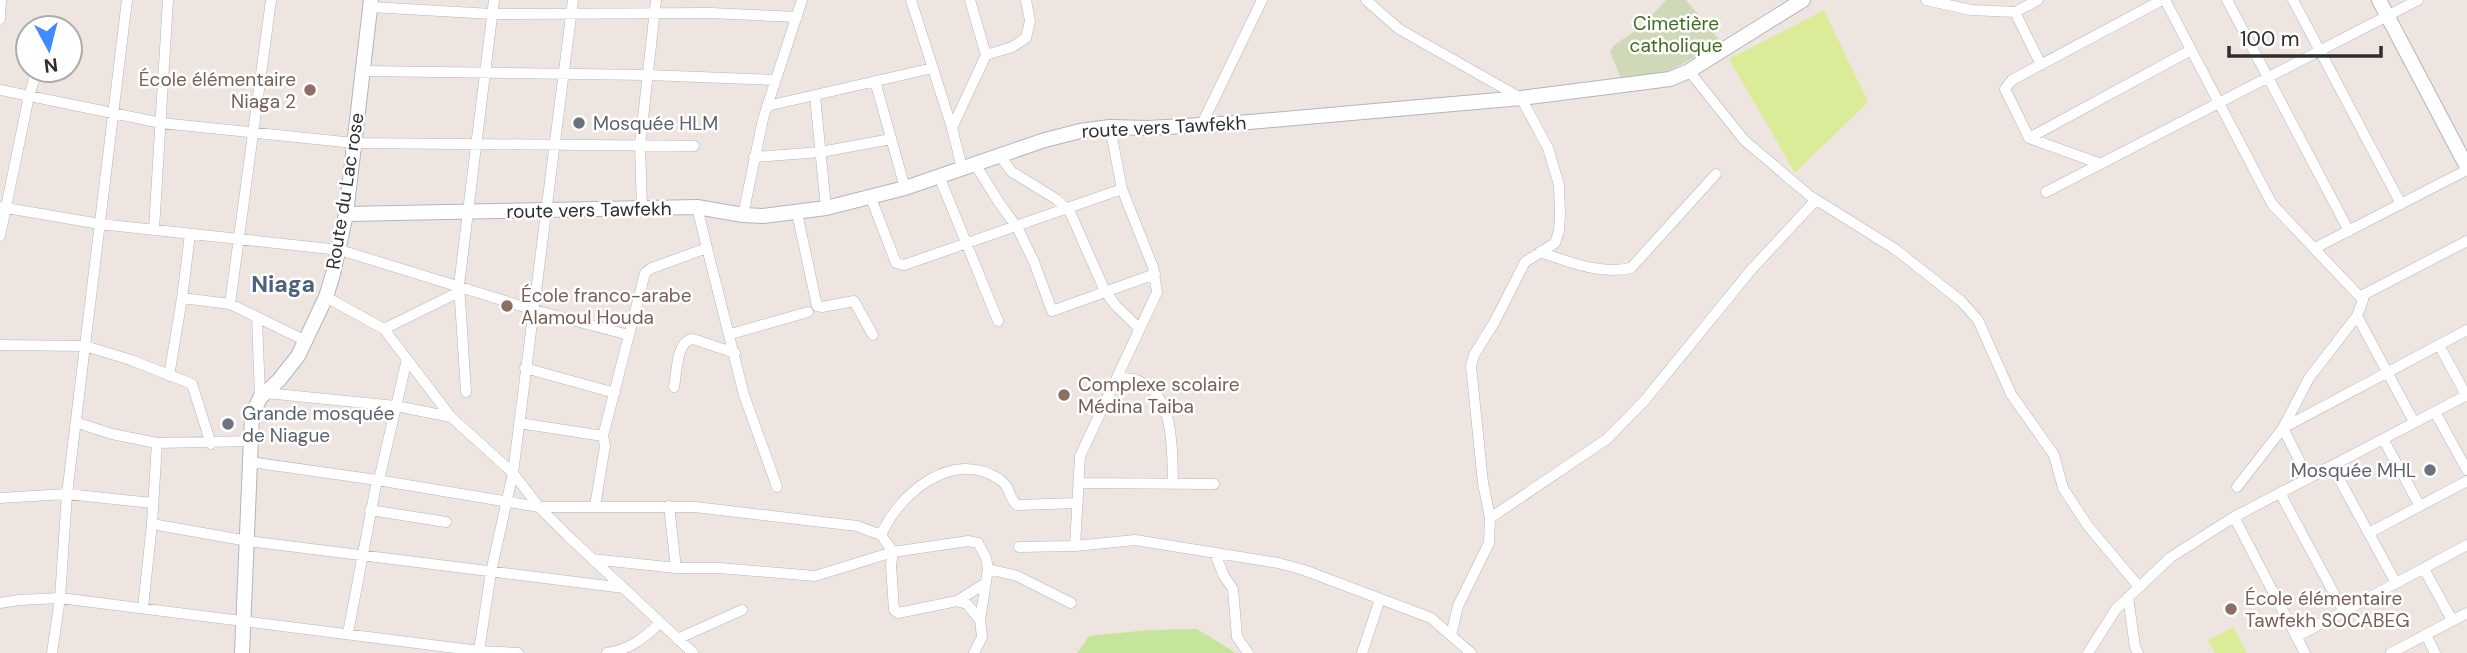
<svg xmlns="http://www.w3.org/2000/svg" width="2467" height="653" font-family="'DM Sans',sans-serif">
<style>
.green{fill:#c5e59d}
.cemetery{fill:#cfd9b7}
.pitch{fill:#dbec99}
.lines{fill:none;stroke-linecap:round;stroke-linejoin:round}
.street-casing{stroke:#b0b6be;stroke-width:11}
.secondary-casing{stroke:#b0b6be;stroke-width:16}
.street{stroke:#fff;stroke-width:10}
.secondary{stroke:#fff;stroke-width:14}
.education-dot{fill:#8d6e63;stroke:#fff;stroke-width:2.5}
.worship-dot{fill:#6b7280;stroke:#fff;stroke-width:2.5}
.labels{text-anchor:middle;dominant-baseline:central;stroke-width:5;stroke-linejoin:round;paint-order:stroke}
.park-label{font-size:19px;fill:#3e6e1b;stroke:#fff}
.education-label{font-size:19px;fill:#785e54;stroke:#fff;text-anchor:start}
.worship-label{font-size:19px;fill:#5b616d;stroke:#fff;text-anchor:start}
.street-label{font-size:19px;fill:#2e2e2e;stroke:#fff}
.quarter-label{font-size:23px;font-weight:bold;fill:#4c6180;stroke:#fff}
</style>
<rect width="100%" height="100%" fill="#efe5e0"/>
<!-- green -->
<path class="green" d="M1197,629L1236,653H1077L1089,636L1149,630Z"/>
<!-- cemetery -->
<path class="cemetery" d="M1666,0H1686L1722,43L1661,75L1622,80L1610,52L1613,46L1642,26Z"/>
<!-- pitch -->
<path class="pitch" d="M1824,10L1868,102L1795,173L1729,59Z
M2233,627L2247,653H2215L2208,640Z"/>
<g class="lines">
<!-- street casing -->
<g class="street-casing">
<path id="street" d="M911,0L952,128L962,168
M1366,0L1399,29L1521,98L1548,148L1559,185L1560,215L1559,231L1555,243L1525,262L1495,321L1474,355L1471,366L1483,483L1490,518
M1926,0L1971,10L2015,12L2038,0
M2165,0L2272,204L2363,300L2357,316L2309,378L2283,428L2237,487
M2227,0L2349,231
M2293,0L2401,204
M371,7L492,14L711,13L797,17
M2015,12L2041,65
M0,19L1,0
M986,55L1012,47L1026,38L1030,21L1026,0
M363,71L647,75L774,80
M1689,71L1744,140L1810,196L1895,249L1961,301L1978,320L2011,394L2054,455L2063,488L2088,526L2139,587
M875,81L905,188
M0,90L161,123L354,143L694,146
M815,96L826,208
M767,106L933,68
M1201,126L1262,0
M952,128L986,55L970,0
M2029,138L2191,50
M999,155L1012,172L1056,199L1070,212L1105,291L1116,306L1140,329
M754,157L821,152L891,139
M975,164L1000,204L1017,227L1034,262L1052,311L1155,274
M2101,164L2029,138L2005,89L2012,80L2162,0
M939,176L998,321
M2046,192L2418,0
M871,198L896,263L904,265L1122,189
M0,207L100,224L340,250L534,310L629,335
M642,208L640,145L656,0
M797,213L817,306L822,307L854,301L873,335
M743,215L763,119L802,0
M154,229L168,0
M0,236L29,96L37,70
M707,248L744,395L777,487
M2315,248L2467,170
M1540,252C1569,262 1600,275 1631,268L1716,174
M2361,296L2467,241
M326,297L384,329L451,417L513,473L539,507L569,537L693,653
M182,298L230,304L306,341
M230,304L271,0
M2357,316L2414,422
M257,317L260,398
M384,329L459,292
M731,334L808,312
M0,345L85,346L131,360L192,384L211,444
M2439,345L2466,395
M525,368L615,393
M169,376L182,298L190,234
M1117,377C1124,378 1132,378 1139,381C1175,396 1172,451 1173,483
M674,387C677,372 676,341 693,339L735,353
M466,392L459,285L494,0
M266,393L396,406L451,417
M2435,412L2467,470
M78,423L112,434L157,443L251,441
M519,423L603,436
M2383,439L2420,506
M251,462L377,480L539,507H695L857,526L881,535L893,552L968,541L978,543L986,558L988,569L980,620L982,637L974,653
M2332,466L2396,583
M2308,478L2283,428L2467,330
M379,480L407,359
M1079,483L1214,484
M2280,493L2344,612
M0,498L67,494L152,503
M595,506L605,446L603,436L645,273L652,268L707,248L697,207
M669,506L676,568
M370,510L446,522
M2234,517L2305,653
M152,524L248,541L624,588
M2369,533L2467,481
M881,535C900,492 953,449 999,479C1012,488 1007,496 1017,505L1078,503
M1075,546L1080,456L1157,292L1153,267L1122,189L1110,127
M1019,547L1075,546L1135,540L1278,563L1304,570L1431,618L1471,653
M1215,554L1224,576L1233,589L1237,637L1248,653
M592,559L676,568H719L815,576L893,552L891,565L894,610L898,613L957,601L967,604L980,620
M988,569L1017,576L1071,603
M2424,569L2452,620
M2128,597L2135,647L2138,653
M957,601L986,583
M0,603L19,600L60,598L479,651L518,653
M143,607L152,524L157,443
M348,633L377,480
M1451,635L1458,606L1489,543L1490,518L1607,439L1645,400L1751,270L1816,200
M2426,635L2435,653
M2296,637L2467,545
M677,639L742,610
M479,651L491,572L513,473L573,0
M52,653L60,598L67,494L127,0
M607,653C629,650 644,638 660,623
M1362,653L1380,599
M2088,653L2116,609L2171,557L2234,517L2467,395
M2391,653L2467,613"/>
</g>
<!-- secondary casing -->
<g class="secondary-casing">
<path id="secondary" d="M2379,0L2467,167
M346,214L697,207L743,215L763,216L826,208L905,188L1045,140L1080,131L1110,127L1148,128L1238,123L1521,98L1670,79L1689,71L1803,0
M242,653L252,415L260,398L279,380L298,356L326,297L333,274L346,214L371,0"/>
</g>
<!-- street -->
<use href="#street" class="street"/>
<!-- secondary -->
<use href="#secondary" class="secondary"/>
</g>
<!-- markers -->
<g class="education-dot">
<circle cx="310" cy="90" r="7"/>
<circle cx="507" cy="306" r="7"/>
<circle cx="1064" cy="395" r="7"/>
<circle cx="2231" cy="609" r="7"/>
</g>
<g class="worship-dot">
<circle cx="579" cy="123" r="7"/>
<circle cx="228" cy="424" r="7"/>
<circle cx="2430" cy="470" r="7"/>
</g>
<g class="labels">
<!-- park labels -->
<g class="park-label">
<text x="1676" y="23">Cimetière<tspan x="1676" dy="22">catholique</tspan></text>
</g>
<!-- education labels -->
<g class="education-label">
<text x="296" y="79" text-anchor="end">École élémentaire<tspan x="296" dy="22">Niaga 2</tspan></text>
<text x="521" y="295">École franco-arabe<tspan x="521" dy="22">Alamoul Houda</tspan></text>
<text x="1078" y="384">Complexe scolaire<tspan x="1078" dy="22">Médina Taiba</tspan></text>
<text x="2245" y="598">École élémentaire<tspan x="2245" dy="22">Tawfekh SOCABEG</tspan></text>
</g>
<!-- worship labels -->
<g class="worship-label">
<text x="593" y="123">Mosquée HLM</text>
<text x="242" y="413">Grande mosquée<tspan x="242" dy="22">de Niague</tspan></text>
<text x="2416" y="470" text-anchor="end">Mosquée MHL</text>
</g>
<!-- street labels -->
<g class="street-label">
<text transform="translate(1164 127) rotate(-3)">route vers Tawfekh</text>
<text transform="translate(345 191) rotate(-81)">Route du Lac rose</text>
<text transform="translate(589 210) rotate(-1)">route vers Tawfekh</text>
</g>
<!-- quarter labels -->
<g class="quarter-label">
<text x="283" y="284">Niaga</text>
</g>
</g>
<!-- north arrow -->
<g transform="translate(49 49) rotate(173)"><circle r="33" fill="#ffffff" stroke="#ababab" stroke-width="2"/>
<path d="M0-5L12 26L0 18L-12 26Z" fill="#408cfc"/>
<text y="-10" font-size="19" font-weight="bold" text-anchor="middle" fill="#2e2e2e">N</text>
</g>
<!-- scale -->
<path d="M2229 46v10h152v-10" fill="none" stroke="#2e2e2e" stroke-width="3.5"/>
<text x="2240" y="46" font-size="21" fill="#2e2e2e" stroke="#ffffff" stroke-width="5" paint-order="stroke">100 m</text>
</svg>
